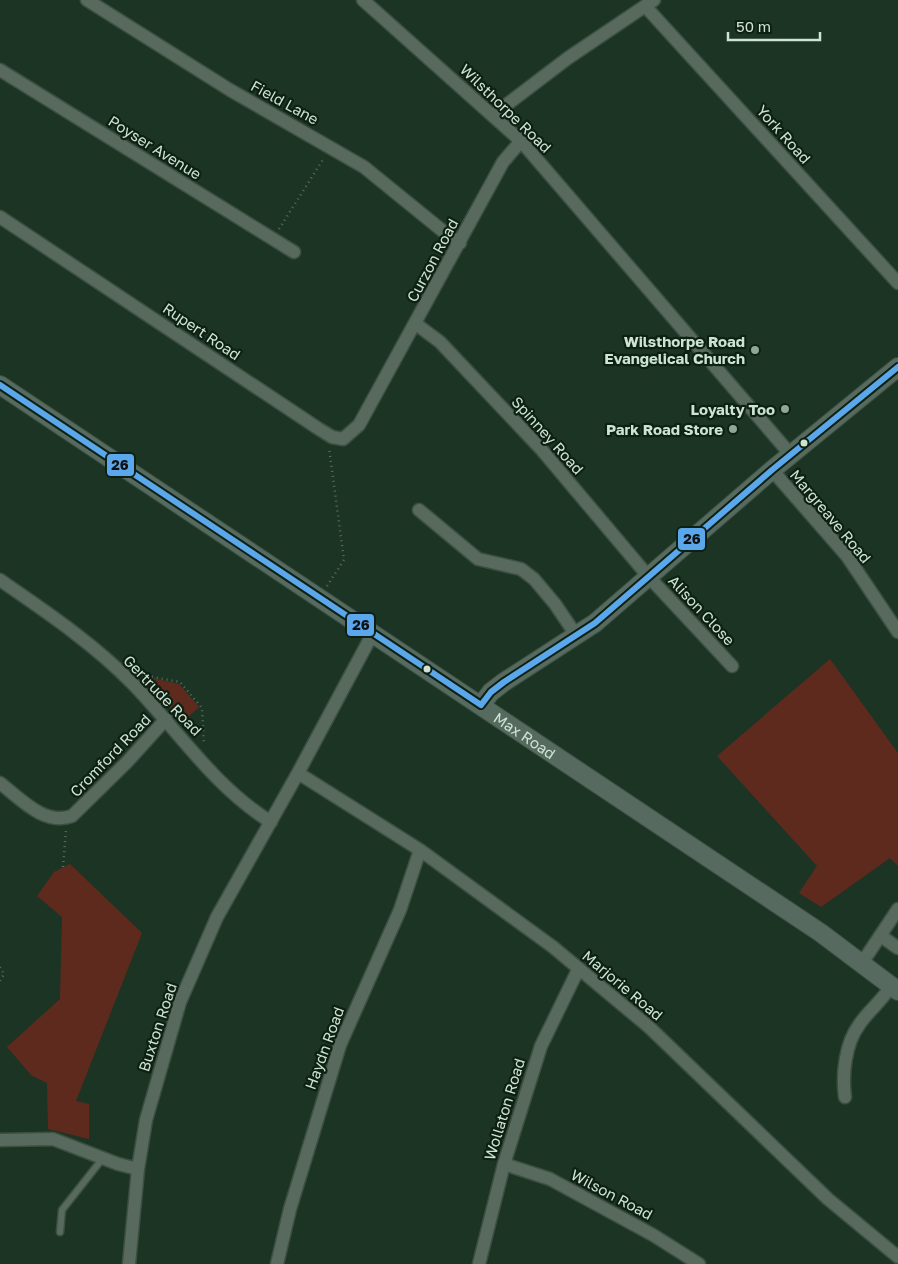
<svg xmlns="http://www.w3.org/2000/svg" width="898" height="1264" font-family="'Golos Text',sans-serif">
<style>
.green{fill:#5f2a1e}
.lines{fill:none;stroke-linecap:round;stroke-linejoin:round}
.lane-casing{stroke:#3c4f41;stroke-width:9}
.street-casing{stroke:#3c4f41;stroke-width:15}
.secondary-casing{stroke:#3c4f41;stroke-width:20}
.path{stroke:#5b6c60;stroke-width:2.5;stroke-dasharray:1 4;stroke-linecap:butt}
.lane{stroke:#586a5d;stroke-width:6}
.street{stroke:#586a5d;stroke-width:12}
.secondary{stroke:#566a5f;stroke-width:18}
.bus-1-casing{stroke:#0e2013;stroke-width:10}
.bus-1{stroke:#5aa8eb;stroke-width:6}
.poi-dot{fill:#8ea694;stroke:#0e2013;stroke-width:2}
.bus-dot{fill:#cce4d1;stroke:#0e2013;stroke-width:2}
.labels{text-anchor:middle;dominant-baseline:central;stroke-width:4.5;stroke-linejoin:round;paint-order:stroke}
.street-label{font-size:15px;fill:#cce4d1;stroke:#0e2013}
.poi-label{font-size:15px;font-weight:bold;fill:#cce4d1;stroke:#0e2013;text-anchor:end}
.line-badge{stroke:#0e2013;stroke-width:2}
.pale-badge-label{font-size:14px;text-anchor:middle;font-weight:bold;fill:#111}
</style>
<rect width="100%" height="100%" fill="#1c3424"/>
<!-- green -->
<path class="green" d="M830,659L898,753V866L890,858L821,907L799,893L817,866L717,756Z
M139,675L179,684L199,707L183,722Z
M70,864L142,933L76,1101L89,1104V1139L48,1129L47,1083L31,1075L7,1047L60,999L62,917L37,896L54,872Z"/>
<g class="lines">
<!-- lane casing -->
<g class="lane-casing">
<path id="lane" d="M60,1232L62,1210L103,1158"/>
</g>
<!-- street casing -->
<g class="street-casing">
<path id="street" d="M87,0L230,90L364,167L444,232L460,243
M363,0L521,141L791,455
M645,6L898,283
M0,70L294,252
M493,115L568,58L654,0
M0,217L319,429L332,437L343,439L359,425L503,162L521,141
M416,324L440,342L541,449L648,576L732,666
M772,470L847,556L898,632
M419,510L478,559L521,569L534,579L555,604L576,635
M0,580C45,611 94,644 132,683C177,729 215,788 271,822
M298,773L420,850L553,947L649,1027L828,1199L898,1257
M0,783C21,799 44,826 72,816L127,762L166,719
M881,936L898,948
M862,963L898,909
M845,1097C842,1075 845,1044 859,1025C868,1011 882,1001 891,986
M0,1140L53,1139L118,1164L138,1169
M504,1164L550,1179L653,1235L699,1264
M129,1264L138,1169L146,1120L180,1002L217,917L298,773L373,633
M277,1264L290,1209L340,1045L400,910L420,850
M479,1264L504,1164L541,1046L578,970"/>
</g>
<!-- secondary casing -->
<g class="secondary-casing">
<g id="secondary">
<path id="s1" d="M0,385L821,933L898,991"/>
<path d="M481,705L491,692L504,682L595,623L772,470L898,367"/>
</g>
</g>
<!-- path -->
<path class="path" d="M279,229L324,158
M327,586L344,560L329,448
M142,675L180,682L202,708L204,745
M63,867L66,830
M0,967L4,974L0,981"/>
<!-- lane -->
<use href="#lane" class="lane"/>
<!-- street -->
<use href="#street" class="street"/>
<!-- secondary -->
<use href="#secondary" class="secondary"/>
<!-- bus-1 casing -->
<g class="bus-1-casing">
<path id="bus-1" d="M0,385L481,705
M481,705L491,692L504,682L595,623L772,470L898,367"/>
</g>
<!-- bus-1 -->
<use href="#bus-1" class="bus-1"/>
</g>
<!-- markers -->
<g class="poi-dot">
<circle cx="755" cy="350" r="5"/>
<circle cx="785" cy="409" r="5"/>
<circle cx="733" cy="429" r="5"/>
</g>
<g class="bus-dot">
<circle cx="804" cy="443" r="4.5"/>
<circle cx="427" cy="669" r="4.5"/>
</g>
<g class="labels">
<!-- street labels -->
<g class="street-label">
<text transform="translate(285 102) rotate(29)">Field Lane</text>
<text transform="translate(506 108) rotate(44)">Wilsthorpe Road</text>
<text transform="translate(784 134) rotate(48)">York Road</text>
<text transform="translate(155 147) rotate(32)">Poyser Avenue</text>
<text transform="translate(432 260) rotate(-62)">Curzon Road</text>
<text transform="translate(202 331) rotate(34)">Rupert Road</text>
<text transform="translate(548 435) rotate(48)">Spinney Road</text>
<text transform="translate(831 516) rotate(50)">Margreave Road</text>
<text transform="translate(702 610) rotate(47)">Alison Close</text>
<text transform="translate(163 695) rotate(46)">Gertrude Road</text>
<text stroke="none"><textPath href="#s1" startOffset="631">Max Road</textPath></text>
<text transform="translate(110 755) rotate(-46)">Cromford Road</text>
<text transform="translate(623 985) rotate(40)">Marjorie Road</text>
<text transform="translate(157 1027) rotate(-72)">Buxton Road</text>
<text transform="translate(324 1048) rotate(-70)">Haydn Road</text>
<text transform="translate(504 1109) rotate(-73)">Wollaton Road</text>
<text transform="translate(612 1194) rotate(28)">Wilson Road</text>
</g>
<!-- poi labels -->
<g class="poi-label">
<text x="745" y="341">Wilsthorpe Road<tspan x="745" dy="17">Evangelical Church</tspan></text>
<text x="775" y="409">Loyalty Too</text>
<text x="723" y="429">Park Road Store</text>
</g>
</g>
<g class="line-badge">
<rect x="106" y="453" width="29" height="24" rx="5" fill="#5aa8eb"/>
<rect x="677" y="527" width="29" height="24" rx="5" fill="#5aa8eb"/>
<rect x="346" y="613" width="29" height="24" rx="5" fill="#5aa8eb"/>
</g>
<g class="pale-badge-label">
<text x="120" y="470">26</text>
<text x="692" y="544">26</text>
<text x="361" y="630">26</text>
</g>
<!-- scale -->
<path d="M728 32v8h92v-8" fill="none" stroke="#cce4d1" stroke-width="2.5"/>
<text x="736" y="32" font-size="15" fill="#cce4d1" stroke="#0e2013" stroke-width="4" paint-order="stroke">50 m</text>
</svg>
